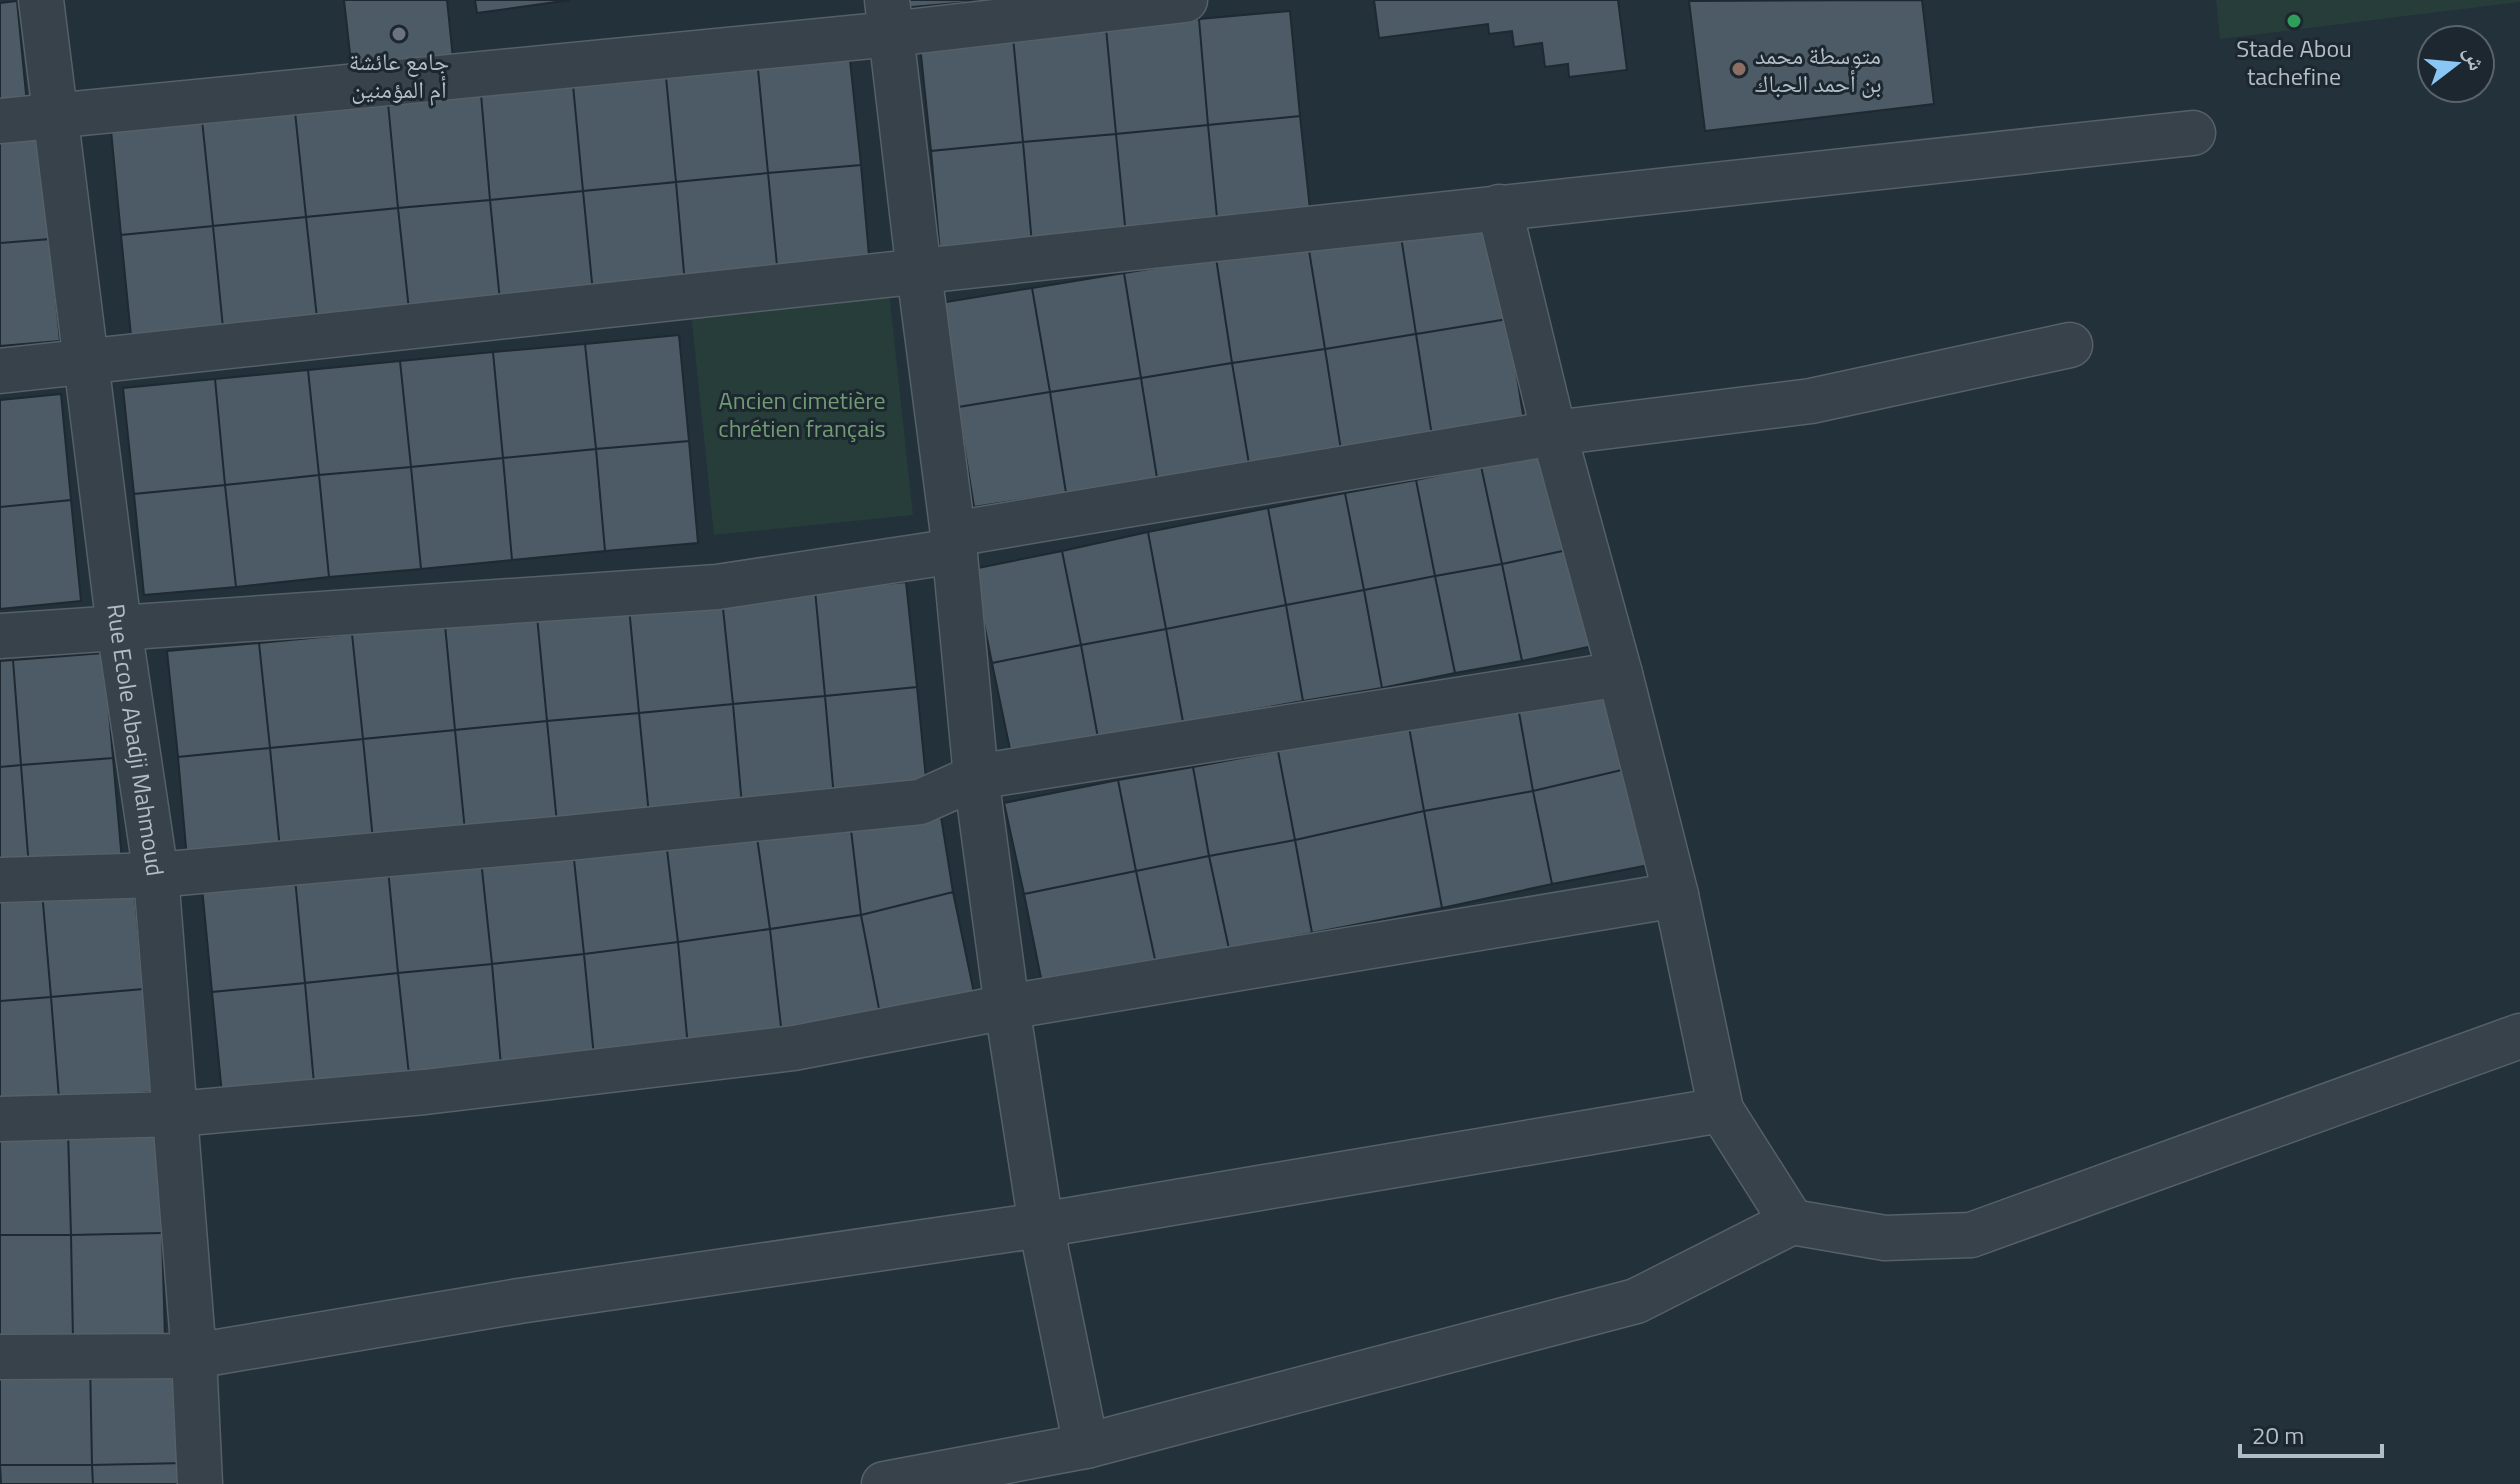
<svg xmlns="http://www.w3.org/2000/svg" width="2520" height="1484" font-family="'Titillium Web','Noto Naskh Arabic',sans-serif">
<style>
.green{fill:#263d3a}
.building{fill:#4c5b65;stroke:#1e2931;stroke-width:2}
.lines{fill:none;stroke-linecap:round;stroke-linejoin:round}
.minor-casing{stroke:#556068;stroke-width:47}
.minor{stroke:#37424a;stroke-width:44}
.leisure-dot{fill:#2e9e5b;stroke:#1c272f;stroke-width:3}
.worship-dot{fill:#6b7280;stroke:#1c272f;stroke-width:3}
.education-dot{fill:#8d6e63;stroke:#1c272f;stroke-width:3}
.labels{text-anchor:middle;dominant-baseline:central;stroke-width:6;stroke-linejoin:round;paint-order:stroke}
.poi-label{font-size:24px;fill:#b2bdc6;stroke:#1c272f}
.park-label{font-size:24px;fill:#719b73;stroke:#1c272f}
.street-label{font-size:24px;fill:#b2bdc6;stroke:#1c272f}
</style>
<rect width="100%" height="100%" fill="#23313a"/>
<!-- green -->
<path class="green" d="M2216,0H2520V2L2220,39Z
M889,292L913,515L714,535L691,313Z"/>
<!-- building -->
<path class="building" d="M344,0H447L454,68L353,80Z
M475,0H570L477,13Z
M900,0H992L901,8Z
M1374,0H1618L1627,70L1569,77L1568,64L1545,67L1542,43L1514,47L1512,31L1489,34L1488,24L1379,38Z
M1922,0L1934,104L1705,131L1689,1Z
M17,1L27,104L0,106V3Z
M1290,11L1300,116L1208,125L1199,19Z
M1199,19L1208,125L1116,134L1106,28Z
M1106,28L1116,134L1023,142L1013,37Z
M1013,37L1023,142L931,151L920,45Z
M850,60L861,165L768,173L758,69Z
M758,69L768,173L676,182L666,77Z
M666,77L676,182L583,191L573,85Z
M573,85L583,191L490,200L481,94Z
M481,94L490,200L398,208L388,103Z
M388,103L398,208L306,217L295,112Z
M295,112L306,217L213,226L202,120Z
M1300,116L1311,219L1218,228L1208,125Z
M202,120L213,226L121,235L111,130Z
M1208,125L1218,228L1126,236L1116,134Z
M39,133L50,239L0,243V137Z
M1116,134L1126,236L1032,244L1023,142Z
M1023,142L1032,244L940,253L931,151Z
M861,165L870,267L778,276L768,173Z
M768,173L778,276L685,284L676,182Z
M676,182L685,284L593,293L583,191Z
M583,191L593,293L500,301L490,200Z
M490,200L500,301L409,310L398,208Z
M398,208L409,310L317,318L306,217Z
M1490,215L1508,319L1416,334L1400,230Z
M306,217L317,318L223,328L213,226Z
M213,226L223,328L131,336L121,235Z
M1400,230L1416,334L1325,349L1308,244Z
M50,239L60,341L0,346V243Z
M1308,244L1325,349L1232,363L1216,258Z
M1216,258L1232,363L1141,378L1124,273Z
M1124,273L1141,378L1050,392L1032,288Z
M1032,288L1050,392L958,407L940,303Z
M1508,319L1524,421L1432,436L1416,334Z
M1416,334L1432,436L1341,450L1325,349Z
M679,335L689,441L596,449L585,344Z
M585,344L596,449L503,458L493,352Z
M1325,349L1341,450L1249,464L1232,363Z
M493,352L503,458L411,467L400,361Z
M400,361L411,467L319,475L308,370Z
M1232,363L1249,464L1157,478L1141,378Z
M308,370L319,475L225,485L215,379Z
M1141,378L1157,478L1066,493L1050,392Z
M215,379L225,485L134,494L123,388Z
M1050,392L1066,493L974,507L958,407Z
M61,394L71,500L0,507V400Z
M689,441L698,543L605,551L596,449Z
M596,449L605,551L512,560L503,458Z
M1552,451L1572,549L1502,564L1481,466Z
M503,458L512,560L421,569L411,467Z
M1481,466L1502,564L1435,576L1416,480Z
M411,467L421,569L329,577L319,475Z
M319,475L329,577L236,587L225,485Z
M1416,480L1435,576L1364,590L1345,493Z
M225,485L236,587L144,595L134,494Z
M1345,493L1364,590L1286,605L1268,508Z
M71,500L81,601L0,609V507Z
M1268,508L1286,605L1166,629L1148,532Z
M1148,532L1166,629L1081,645L1062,551Z
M1572,549L1593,646L1522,661L1502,564Z
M1062,551L1081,645L992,663L973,569Z
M1502,564L1522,661L1455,673L1435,576Z
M1435,576L1455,673L1382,688L1364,590Z
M906,582L917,687L825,696L815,590Z
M815,590L825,696L733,704L722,599Z
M1364,590L1382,688L1303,701L1286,605Z
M722,599L733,704L639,713L629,607Z
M1286,605L1303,701L1183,722L1166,629Z
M629,607L639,713L547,721L537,616Z
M537,616L547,721L455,730L445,625Z
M445,625L455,730L363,739L352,634Z
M1166,629L1183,722L1098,738L1081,645Z
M352,634L363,739L270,748L259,643Z
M259,643L270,748L178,757L167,651Z
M1081,645L1098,738L1011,754L992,663Z
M104,653L113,758L21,765L13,660Z
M13,660L21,765L0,767V661Z
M917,687L927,789L834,798L825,696Z
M1611,687L1630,768L1533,791L1518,707Z
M825,696L834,798L742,806L733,704Z
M733,704L742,806L649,815L639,713Z
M1518,707L1533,791L1424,811L1409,727Z
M639,713L649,815L557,823L547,721Z
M547,721L557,823L465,831L455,730Z
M1409,727L1424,811L1295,840L1278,751Z
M455,730L465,831L373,840L363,739Z
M363,739L373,840L280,849L270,748Z
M270,748L280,849L187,859L178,757Z
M1278,751L1295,840L1209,856L1193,767Z
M113,758L122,861L29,868L21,765Z
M21,765L29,868L0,870V767Z
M1193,767L1209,856L1136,871L1118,780Z
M1630,768L1649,865L1552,884L1533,791Z
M1118,780L1136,871L1024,894L1004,803Z
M1533,791L1552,884L1442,908L1424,811Z
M940,810L953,892L861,915L850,821Z
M1424,811L1442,908L1312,933L1295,840Z
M850,821L861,915L770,929L756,830Z
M756,830L770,929L678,942L666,841Z
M1295,840L1312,933L1229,949L1209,856Z
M666,841L678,942L584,954L573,850Z
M573,850L584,954L492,964L481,860Z
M1209,856L1229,949L1156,964L1136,871Z
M481,860L492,964L398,973L388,869Z
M388,869L398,973L305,983L295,878Z
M1136,871L1156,964L1043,988L1024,894Z
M295,878L305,983L212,992L202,887Z
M134,884L143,989L51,997L42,891Z
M42,891L51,997L0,1001V894Z
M953,892L974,993L880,1014L861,915Z
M861,915L880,1014L782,1036L770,929Z
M770,929L782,1036L688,1047L678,942Z
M678,942L688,1047L594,1057L584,954Z
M584,954L594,1057L501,1066L492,964Z
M492,964L501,1066L409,1075L398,973Z
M398,973L409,1075L314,1084L305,983Z
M305,983L314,1084L222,1094L212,992Z
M143,989L151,1092L59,1099L51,997Z
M51,997L59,1099L0,1104V1001Z
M159,1129L162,1233L71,1235L68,1131Z
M68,1131L71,1235H0V1134Z
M162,1233L165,1338L73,1340L71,1235Z
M0,1235H71L73,1340L0,1341Z
M181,1359L185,1463L92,1465L90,1361Z
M90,1361L92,1465H0V1364Z
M185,1463V1484H93L92,1465Z
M0,1465H92L93,1484H1Z"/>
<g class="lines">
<!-- minor casing -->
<g class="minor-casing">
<g id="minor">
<path id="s1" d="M41,0L119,627L156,875L194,1356L200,1484"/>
<path d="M887,0L919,272L953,534L976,777L1007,1007L1041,1225L1086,1446"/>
<path d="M0,121L891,34L1185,0"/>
<path d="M1499,207L1554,433L1620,674L1676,895L1721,1110L1792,1222L1885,1238L1971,1235L2520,1036"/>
<path d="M0,371L2193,133"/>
<path d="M953,534L1554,433L1811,401L2070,345"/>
<path d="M0,636L717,587L955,551"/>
<path d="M0,880L156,875L568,838L920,802L976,777L1620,674"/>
<path d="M0,1119L176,1114L425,1092L794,1048L1007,1007L1676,895"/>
<path d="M0,1357L194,1356L519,1301L1041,1225L1721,1110"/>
<path d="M884,1484L1086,1446L1636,1301L1792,1222"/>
</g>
</g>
<!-- minor -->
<use href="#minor" class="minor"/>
</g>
<!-- markers -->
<circle class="leisure-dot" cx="2294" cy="21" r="8"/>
<circle class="worship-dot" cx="399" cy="34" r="8"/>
<circle class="education-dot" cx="1739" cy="69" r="8"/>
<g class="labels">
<!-- poi labels -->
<g class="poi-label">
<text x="2294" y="48">Stade Abou<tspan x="2294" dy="28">tachefine</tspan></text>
<text x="1755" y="55" text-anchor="start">متوسطة محمد<tspan x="1755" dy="28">بن أحمد الحباك</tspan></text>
<text x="399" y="61">جامع عائشة<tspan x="399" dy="28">أم المؤمنين</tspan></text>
</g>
<!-- park labels -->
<g class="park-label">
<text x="802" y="400">Ancien cimetière<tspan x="802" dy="28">chrétien français</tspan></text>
</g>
<!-- street labels -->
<g class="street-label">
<text stroke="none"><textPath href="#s1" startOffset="746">Rue Ecole Abadji Mahmoud</textPath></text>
</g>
</g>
<!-- north arrow -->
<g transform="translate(2456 64) rotate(74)"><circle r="38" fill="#1c272f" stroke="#58636b" stroke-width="2"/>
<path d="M0-6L14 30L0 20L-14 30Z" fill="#89c6f3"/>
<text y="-12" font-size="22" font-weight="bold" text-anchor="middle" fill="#b2bdc6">ش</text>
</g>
<!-- scale -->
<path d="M2240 1444v12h142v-12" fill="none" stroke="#b2bdc6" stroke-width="4"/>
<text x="2252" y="1444" font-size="24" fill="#b2bdc6" stroke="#1c272f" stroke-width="6" paint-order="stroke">20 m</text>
</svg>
